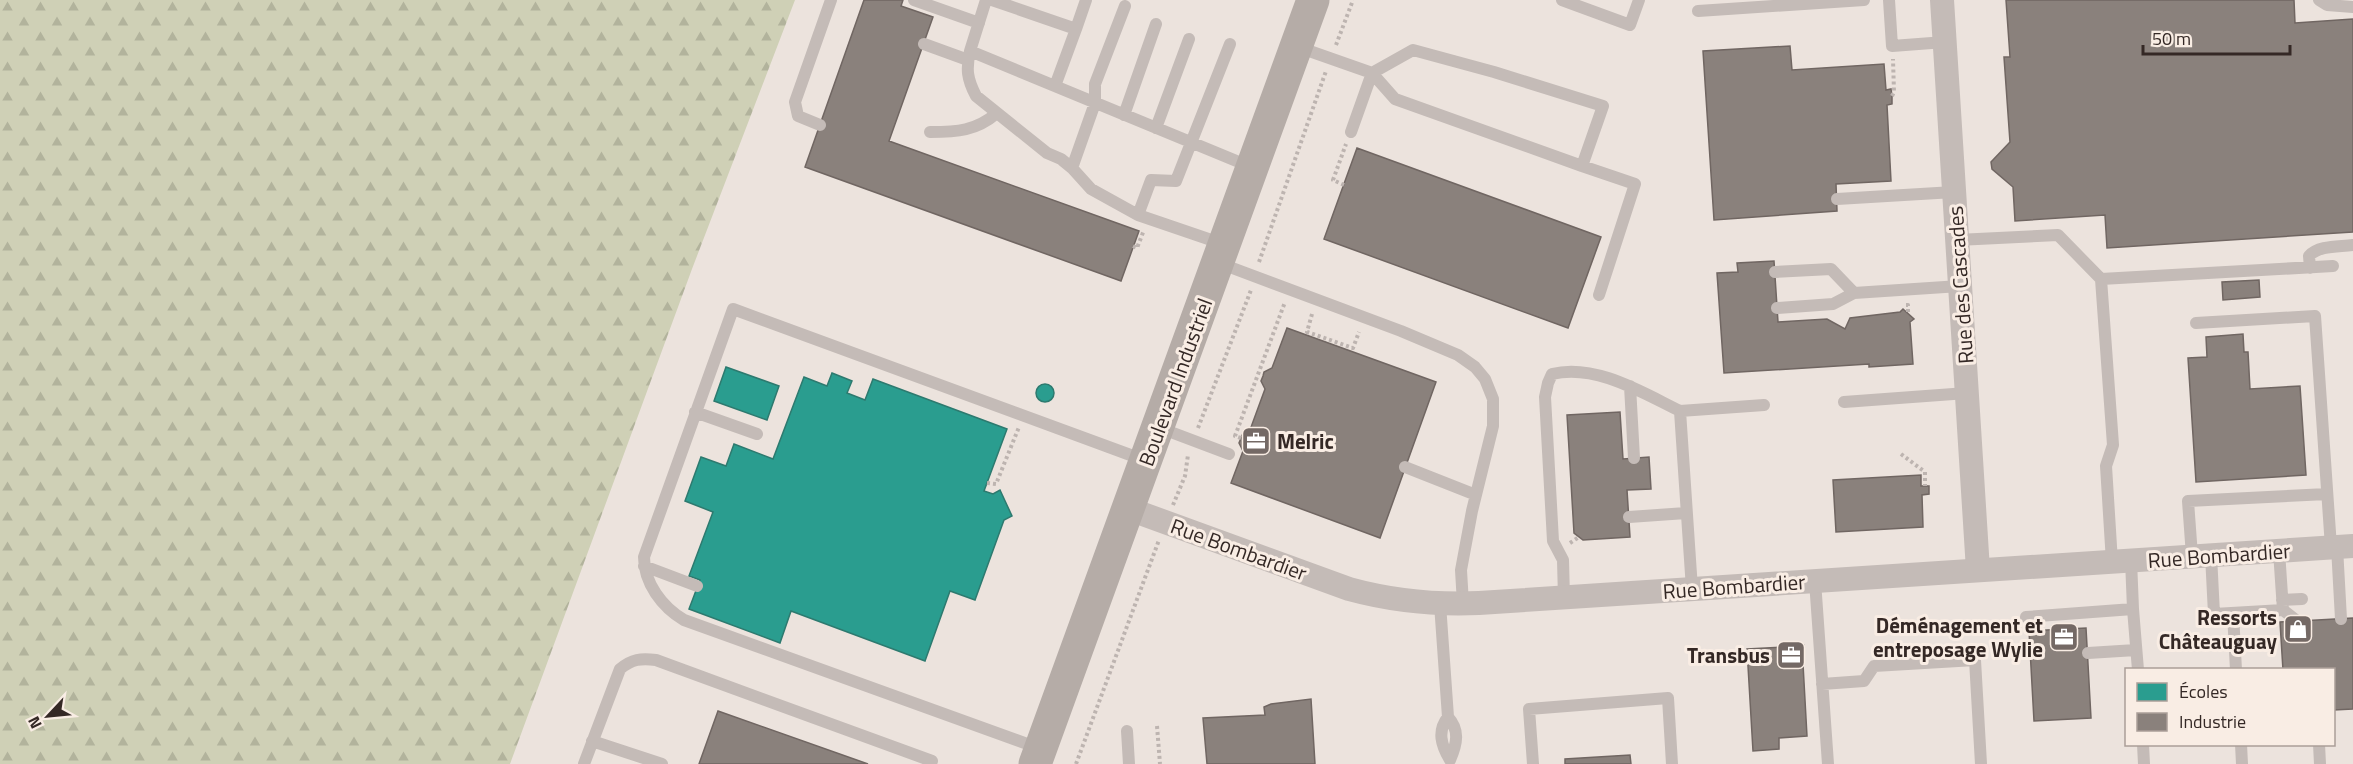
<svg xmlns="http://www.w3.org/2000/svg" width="2353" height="764" font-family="'Titillium Web',sans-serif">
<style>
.forest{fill:url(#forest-firs)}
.schools{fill:#2a9d8f;stroke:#2d7a6f;stroke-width:1.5}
.industry{fill:#8a817c;stroke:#706662;stroke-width:1.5}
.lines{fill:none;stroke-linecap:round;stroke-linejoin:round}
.path{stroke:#bdb4b0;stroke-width:4;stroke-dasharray:3 3;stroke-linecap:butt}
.lane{stroke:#c4bbb7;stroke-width:12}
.street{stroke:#c4bbb7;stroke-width:24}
.secondary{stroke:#b5aca7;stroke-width:33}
.labels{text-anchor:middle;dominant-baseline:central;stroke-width:6;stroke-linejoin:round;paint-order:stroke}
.street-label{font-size:21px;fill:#342825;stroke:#f9ede4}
.poi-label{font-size:21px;font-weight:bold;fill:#342825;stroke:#f9ede4;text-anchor:end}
</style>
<defs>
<pattern id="forest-firs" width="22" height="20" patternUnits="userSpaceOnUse" patternTransform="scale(1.5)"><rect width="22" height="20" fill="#cfd0b6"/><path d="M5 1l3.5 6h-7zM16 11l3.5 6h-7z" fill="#b2b39c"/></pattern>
</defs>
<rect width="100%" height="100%" fill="#ece3dd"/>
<!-- forest -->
<path class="forest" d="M0,0H795L692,269L510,764H0Z"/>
<!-- schools -->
<path class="schools" d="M726,367L779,386L767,420L714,401Z
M832,373L852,381L847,393L865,400L873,379L1007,429L984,491L993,494L1000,490L1012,516L1004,520L975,600L950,591L925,661L791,611L780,643L689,609L700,580L689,576L713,512L685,501L701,457L726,466L734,444L773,459L804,377L827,386Z
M1036 393a9 9 0 1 1 18 0a9 9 0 1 1-18 0Z"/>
<!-- industry -->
<path class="industry" d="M864,0H903L901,6L933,17L889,141L1139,231L1121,281L805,167Z
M2006,0H2294L2295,23L2353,19V232L2107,248L2105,215L2015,221L2013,187L1992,169L1991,162L2010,142L2004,57H2010Z
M1790,46L1792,70L1884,64L1886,90L1891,89L1892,96V104L1887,105L1891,181L1836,184L1837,211L1714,220L1703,51Z
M1357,148L1601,237L1568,328L1324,239Z
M1774,261L1778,322L1827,319L1845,329L1850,318L1900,312L1903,309L1914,319L1910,322L1913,364L1869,367V364L1724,373L1717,273L1738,272L1737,263Z
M2259,280L2260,297L2223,300L2222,282Z
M1287,328L1436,382L1380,538L1231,483L1243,451L1239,443L1243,433L1250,430L1265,389L1261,381L1263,376L1264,372L1272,368Z
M2243,334L2244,352H2248L2250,389L2300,386L2306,475L2196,482L2188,358L2207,357L2206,337Z
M1620,412L1623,459L1649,457L1651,489L1627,490L1630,537L1583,540L1574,533L1567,415Z
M1921,475V486H1929V494L1922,495L1923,527L1836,532L1833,480Z
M2353,618V709L2334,710V670H2283L2280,622Z
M2086,628L2091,718L2034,721L2029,631Z
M1802,646L1807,736L1779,738V749L1753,751L1747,649Z
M1311,699L1315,764H1207L1203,718L1265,715L1264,707L1271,704Z
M718,711L868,764H699Z
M1630,755L1631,764H1565V759Z"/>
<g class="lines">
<!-- path -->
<path class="path" d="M1336,45L1353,0
M1892,96L1894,92L1893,59
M1344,185L1333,180L1346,144
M1133,246L1137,248L1144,230
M1259,262L1326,71
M1906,305H1908V314
M1312,314L1307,332L1353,348L1359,332
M1198,428L1251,290
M1241,438L1235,436L1285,302
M1901,454L1925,472V486
M987,483L996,484L1019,427
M1173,505L1185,476L1188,455
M1570,543L1579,537
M1790,647L1807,646
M1157,726L1160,764
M1076,764L1159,540"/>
<!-- lane -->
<path class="lane" d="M914,0L979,23
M992,0L1076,29L1055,86
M1562,0L1630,25L1639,0
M1889,0L1892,46L1945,42
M2319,0L2327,5L2353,7
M1698,11L1864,0
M1076,29L1086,0
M924,44L968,60
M1298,47L1372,73L1351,132
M1413,50L1494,72L1603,106L1582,166L1395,99L1372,73Z
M970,51L986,0
M1124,115L1156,24
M820,125L798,116L795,102L831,0
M1156,128L1189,39
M930,132C957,132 976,131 997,113
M1582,166L1635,184L1599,295
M1072,168L1095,103V84L1125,6
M1837,199L1954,192
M1138,215L1091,189L1072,168L1061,159L1047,153L976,96C967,79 966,69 970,51L1251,167
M1957,240L2058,235L2101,279L2113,445L2106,466L2112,562
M1223,244L1138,215L1151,180L1176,181L1230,44
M1219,263L1401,331L1458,355L1475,367L1485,379L1493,399V426L1472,511L1461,570L1463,604
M2310,268L2309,256C2319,245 2339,247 2353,245
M1775,272L1831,269L1854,293
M2101,279L2333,266
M1777,308L1833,304L1854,293L1960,286
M2196,323L2315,316L2331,547
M1630,386L1634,458
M1844,402L1967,393
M695,412L757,434
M1160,428L1229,454
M1405,467L1476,495
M1629,517L1686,513
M2337,547L2341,619
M2211,555L2214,614L2283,610L2279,551
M2192,556L2188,501L2327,494
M644,566L697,586
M1815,581L1828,764
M1692,589L1680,411L1764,405
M1564,598L1563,560L1553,541L1545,397L1548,383L1552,374C1595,363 1643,393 1680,411
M2282,600L2302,599
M1440,604L1448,717C1460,730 1457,744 1450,760C1441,745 1437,731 1448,717
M2133,609L2138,670
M2283,610L2297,621
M2233,613L2236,670
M2026,617L2133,609L2131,560
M2088,653L2136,650
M1822,684L1864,681L1874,666L1975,660L1981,764
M1127,731L1129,764
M592,741L662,764
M2143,744L2144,764
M2241,744L2242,764
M2319,744L2320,764
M1041,749L684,620C662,607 644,583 644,557L733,309L1144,460
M584,764L620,669C632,659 641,658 656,660L932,761
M1533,764L1529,709L1668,698L1672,764"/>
<!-- street -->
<path class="street" d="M1942,0L1978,570
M1129,509L1349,589C1393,601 1434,605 1479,603L2353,546"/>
<!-- secondary -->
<path class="secondary" d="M1035,764L1313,0"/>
</g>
<!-- icons -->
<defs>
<g id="office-square" transform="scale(1.5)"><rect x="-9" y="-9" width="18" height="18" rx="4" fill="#746965" stroke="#f9ede4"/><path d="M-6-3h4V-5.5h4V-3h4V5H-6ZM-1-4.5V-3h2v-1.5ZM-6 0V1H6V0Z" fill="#fff"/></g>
<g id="shop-square" transform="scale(1.5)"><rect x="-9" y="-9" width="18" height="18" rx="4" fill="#746965" stroke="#f9ede4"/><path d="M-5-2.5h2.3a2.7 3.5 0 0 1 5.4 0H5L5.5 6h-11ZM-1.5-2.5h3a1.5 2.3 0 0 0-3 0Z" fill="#fff"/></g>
</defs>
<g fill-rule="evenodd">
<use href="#office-square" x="1256" y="441"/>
<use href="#shop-square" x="2298" y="629"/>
<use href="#office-square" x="2064" y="637"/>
<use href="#office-square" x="1791" y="655"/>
</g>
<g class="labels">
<!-- street labels -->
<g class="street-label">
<text transform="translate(1960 285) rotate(-94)">Rue des Cascades</text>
<text transform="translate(1175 382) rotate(-70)">Boulevard Industriel</text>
<text transform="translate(1239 549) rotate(20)">Rue Bombardier</text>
<text transform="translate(2219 555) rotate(-4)">Rue Bombardier</text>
<text transform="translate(1734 586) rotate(-4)">Rue Bombardier</text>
</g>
<!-- poi labels -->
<g class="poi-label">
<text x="1277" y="441" text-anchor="start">Melric</text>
<text x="2277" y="617">Ressorts<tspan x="2277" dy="24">Châteauguay</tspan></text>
<text x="2043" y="625">Déménagement et<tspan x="2043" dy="24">entreposage Wylie</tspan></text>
<text x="1770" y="655">Transbus</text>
</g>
</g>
<!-- legend -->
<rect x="2125" y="668" width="210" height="78" fill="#f9ede4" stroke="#aa9e98" stroke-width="1.5"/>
<rect x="2137" y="683" width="30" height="18" fill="#2a9d8f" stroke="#aa9e98" stroke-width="1.5"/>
<text x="2179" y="698" font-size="18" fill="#342825">Écoles</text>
<rect x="2137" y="713" width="30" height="18" fill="#8a817c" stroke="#aa9e98" stroke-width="1.5"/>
<text x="2179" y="728" font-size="18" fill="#342825">Industrie</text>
<!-- north arrow -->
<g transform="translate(48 716) rotate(244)" stroke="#f9ede4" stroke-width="4.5" paint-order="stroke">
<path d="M0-4.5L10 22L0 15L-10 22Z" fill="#342825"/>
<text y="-9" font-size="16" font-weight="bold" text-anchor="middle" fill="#342825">N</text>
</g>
<!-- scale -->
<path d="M2143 45v9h147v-9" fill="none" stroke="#342825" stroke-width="3"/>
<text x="2152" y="45" font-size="18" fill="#342825" stroke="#f9ede4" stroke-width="4.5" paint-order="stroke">50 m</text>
</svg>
